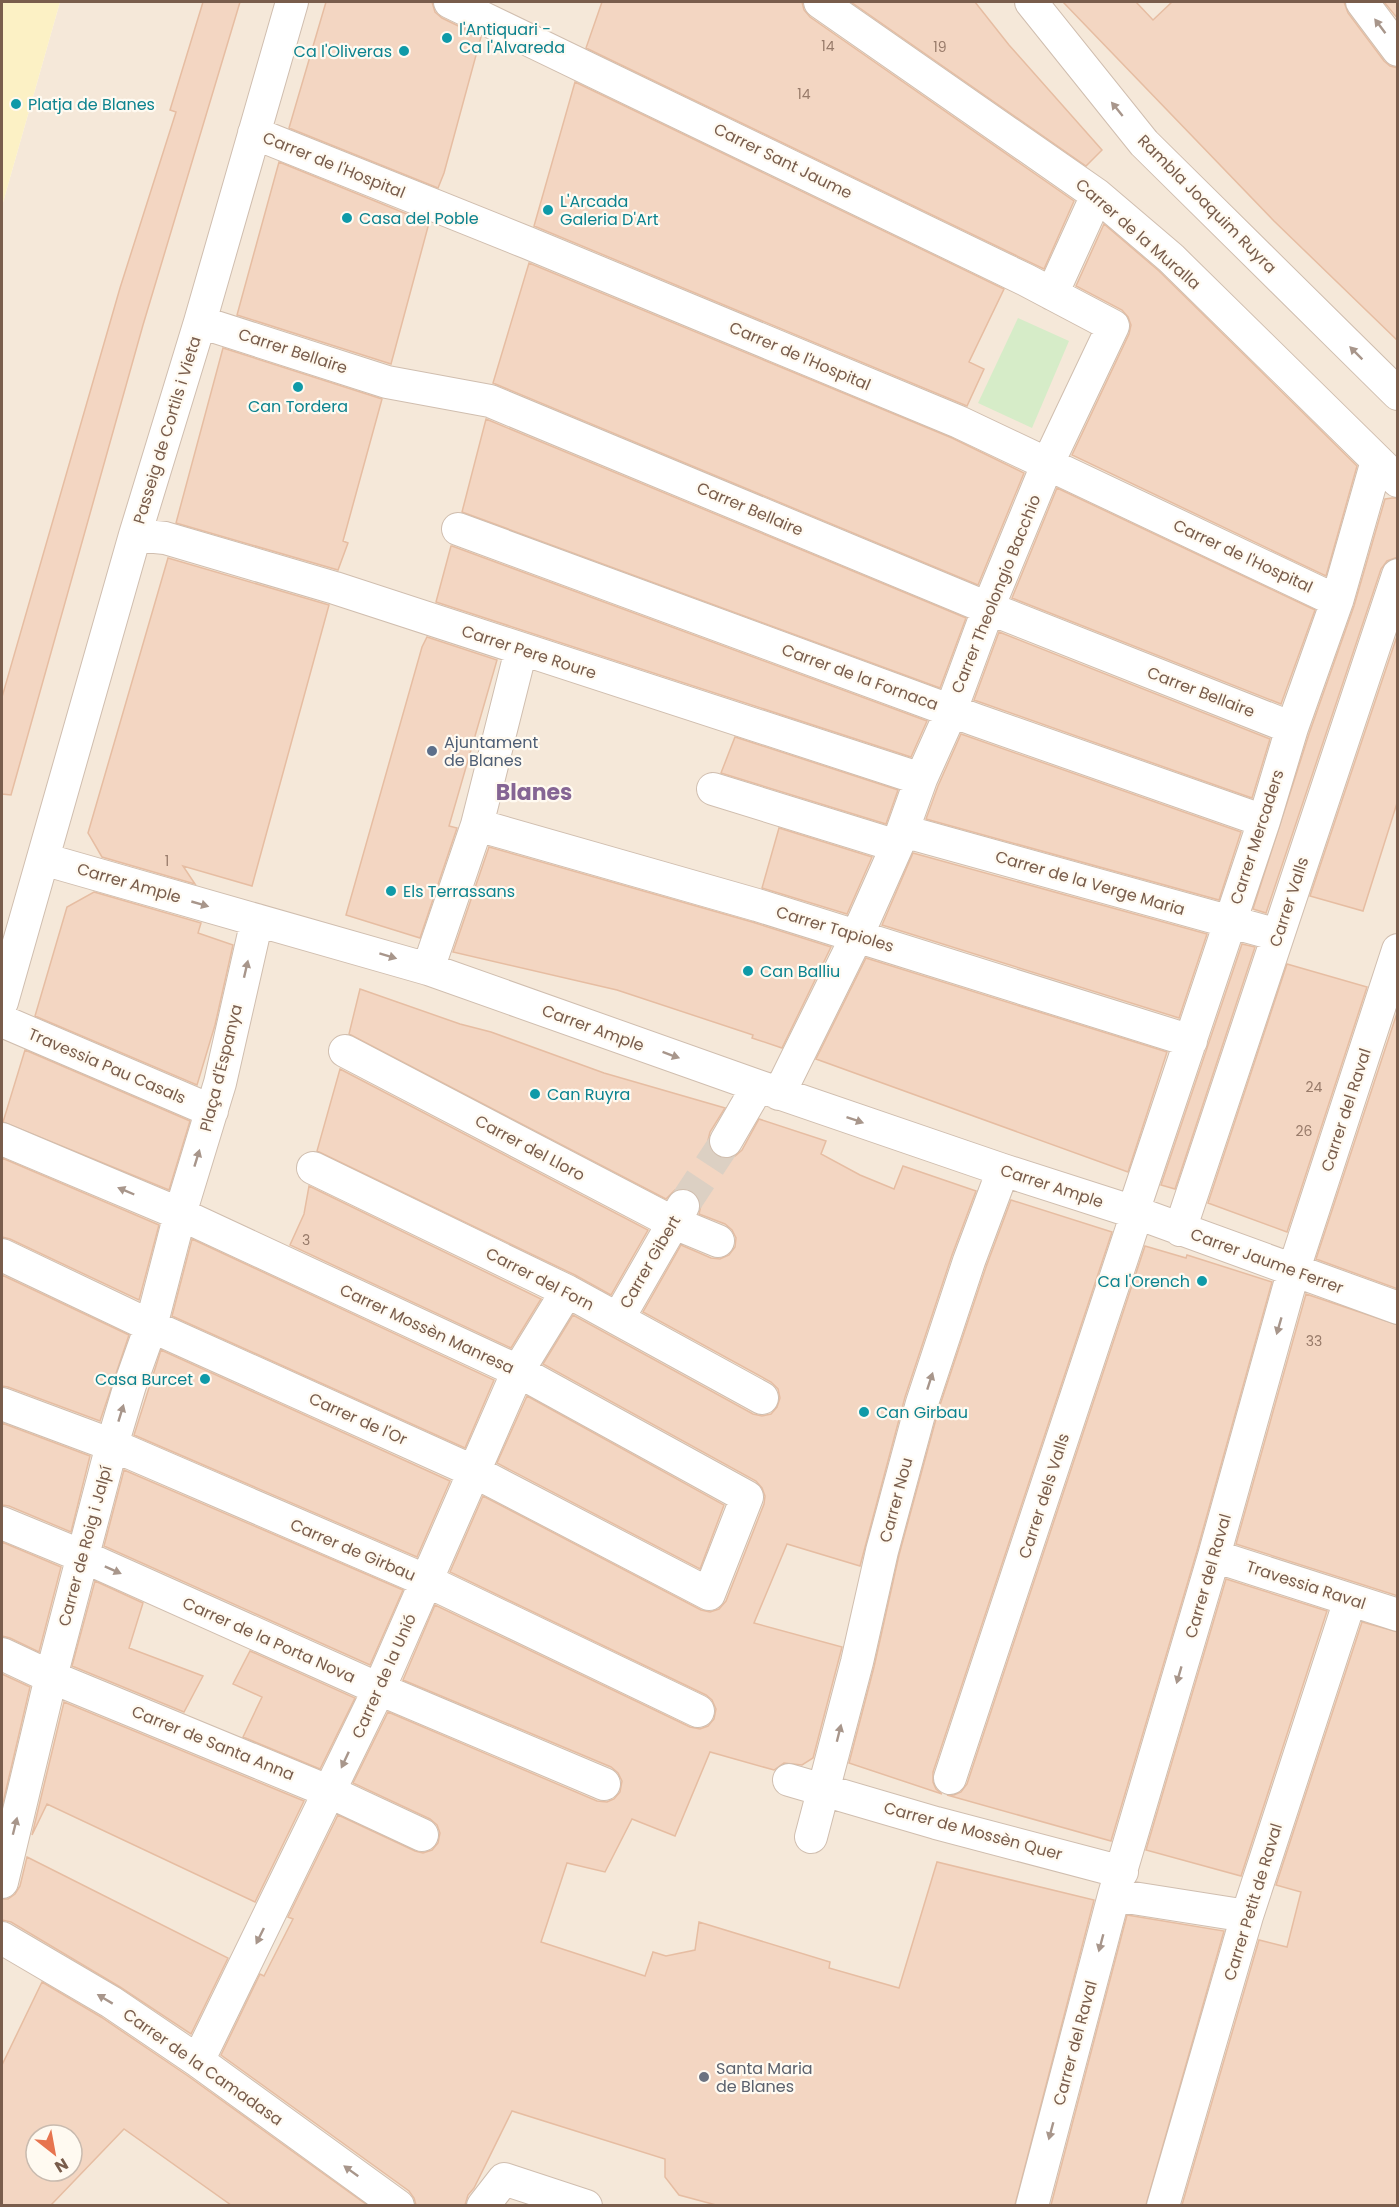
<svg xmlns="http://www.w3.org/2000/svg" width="1399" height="2207" font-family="Poppins,sans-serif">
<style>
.residential{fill:#f5e8d9;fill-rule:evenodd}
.green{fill:#d6ecc8}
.sand{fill:#fcf1c5}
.building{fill:#f3d6c2;stroke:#e6bda2;stroke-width:1.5;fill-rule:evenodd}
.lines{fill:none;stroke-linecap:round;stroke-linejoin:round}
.street-tunnel{stroke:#dcd0c3;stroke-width:32;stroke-dasharray:32 16;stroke-linecap:butt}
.street-casing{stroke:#d0beaf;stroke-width:34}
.street{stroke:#fff;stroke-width:32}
.oneway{fill:#a8968b}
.culture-dot{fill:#0f9aa8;stroke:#fffaf1;stroke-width:2}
.service-dot{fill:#5c6f8a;stroke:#fffaf1;stroke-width:2}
.worship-dot{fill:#6b7280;stroke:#fffaf1;stroke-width:2}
.labels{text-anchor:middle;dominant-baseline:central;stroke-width:4.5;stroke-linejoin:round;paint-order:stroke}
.number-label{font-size:14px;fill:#987b6a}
.culture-label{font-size:16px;fill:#0d838f;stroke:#fffaf1;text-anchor:start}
.street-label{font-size:16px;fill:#795d4c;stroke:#fffaf1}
.service-label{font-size:16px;fill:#4e5e75;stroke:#fffaf1;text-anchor:start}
.worship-label{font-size:16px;fill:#5b616d;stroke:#fffaf1;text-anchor:start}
.district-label{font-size:22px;font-weight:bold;fill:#856594;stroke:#fffaf1}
</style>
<rect width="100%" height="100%" fill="#fdf6eb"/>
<!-- residential -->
<path class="residential" d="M60,2H1397V2205H2V206ZM36,2135H72V2171H36Z"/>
<!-- green -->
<path class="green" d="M1018,318L1069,341L1032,428L978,403Z"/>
<!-- sand -->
<path class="sand" d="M2,2H60L2,206Z"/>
<!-- building -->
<path class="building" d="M203,2H240L143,325L11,795L2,794V697L120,288L176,112L170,110Z
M326,2H432L435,12L442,18L481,37L444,173L438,188L289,128Z
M602,2H802L804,10L810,17L1074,201L1044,269L586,48Z
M851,2H975L1009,45L1102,150L1086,166Z
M1063,2H1136L1153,20L1172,2H1344L1348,13L1384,61L1390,66L1398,68V341L1274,221Z
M1384,2H1398V19Z
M575,82L1004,289L969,362L984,369L967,406L534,226Z
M279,162L429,223L391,364L237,315Z
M1104,224L1159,271L1357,466L1326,576L1072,455L1129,334L1131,325L1128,317L1122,310L1076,286Z
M529,263L952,438L1024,473L978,585L493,383Z
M223,348L382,399L343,541L348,543L338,570L176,523Z
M486,419L966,618L940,688L462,512Z
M1057,488L1315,610L1281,704L1012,598Z
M1392,498H1398V557L1387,561L1381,569L1266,913L1253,909L1309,734L1354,606L1385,499Z
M451,546H452L927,721L911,757L436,602Z
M168,558L329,605L252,886L183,866L195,884L102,857L88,833Z
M999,632L1270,739L1252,798L974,700Z
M1398,633V800L1363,911L1310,896Z
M427,637L497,660L449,826L457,828L420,938L346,915L422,647Z
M961,734L1241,832L1219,900L926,819L938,786Z
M735,737L898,790L886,824L721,773Z
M779,828L872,857L847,914L762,888Z
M489,847L752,922L831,947L782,1048L752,1038L753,1035L617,990L453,952Z
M913,853L1207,934L1179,1018L882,925Z
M94,892L201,923L198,933L233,945L215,1025L197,1085L35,1016L67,907Z
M1242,944L1255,947L1175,1189L1161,1185Z
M866,958L1167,1052L1128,1172L816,1059Z
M1287,964L1367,987L1287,1232L1208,1203Z
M360,989L460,1024L491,1032L604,1073L725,1108L710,1132L708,1140L710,1149L717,1157L727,1159L735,1156L742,1150L759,1119L826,1141L821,1154L860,1175L894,1189L903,1166L976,1191L952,1255L905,1397L860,1566L787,1544L754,1623L842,1647L813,1758L802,1765L784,1763L774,1770L710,1752L675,1836L632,1819L605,1872L567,1863L541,1942L645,1976L653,1952L666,1956L695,1950L699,1922L830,1962L829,1968L899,1988L937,1862L1094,1900L1015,2205H716L679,2195L665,2177V2159L512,2111L474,2188L468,2195L465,2205H416L414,2198L409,2191L221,2055L260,1974L264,1976L293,1919L288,1917L338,1815L415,1851L423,1853L432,1850L438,1843L440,1833L437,1825L430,1819L353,1783L388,1712L597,1801L607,1802L614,1799L620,1792L622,1781L618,1773L611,1767L403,1680L435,1605L690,1727L700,1729L708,1726L714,1719L716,1709L712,1700L706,1695L450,1572L483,1496L701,1610L710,1612L719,1609L726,1601L764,1504L765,1496L762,1488L756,1481L543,1364L573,1315L753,1414L762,1416L771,1414L777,1407L780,1398L778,1389L771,1382L643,1312L681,1245L711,1258L720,1259L729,1255L735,1247L736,1238L732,1230L725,1224L699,1214L701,1205L699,1198L692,1191L684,1188L675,1190L666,1199L349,1034Z
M1398,1010V1289L1316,1259Z
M25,1050L190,1121L169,1190L3,1122Z
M340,1069L648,1230L611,1295L575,1275L317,1151Z
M2,1158L159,1225L139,1300L10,1239L2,1237Z
M309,1186L541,1299L511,1348L290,1245L304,1214Z
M1011,1200L1112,1232L933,1772V1782L936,1789L942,1794L849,1763L874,1667L899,1555L939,1408L986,1267Z
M192,1239L494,1380L465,1448L172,1316Z
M1145,1246L1186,1258L1187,1255L1272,1282L1197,1551L1111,1841L947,1795H954L961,1792L967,1784Z
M2,1275L129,1335L100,1421L8,1387L2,1386Z
M1306,1294L1398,1325V1596L1236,1544Z
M161,1350L450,1481L417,1557L134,1435Z
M527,1396L724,1505L700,1569L497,1463Z
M2,1423L90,1456L71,1532L9,1506L2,1505Z
M124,1470L403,1590L370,1665L104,1546Z
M2,1542L61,1567L39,1652L10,1638L2,1636Z
M1226,1579L1327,1611L1241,1876L1146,1850Z
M95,1581L143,1603L129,1648L203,1676L184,1712L72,1666Z
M1362,1622L1398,1632V2205H1182L1259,1940L1287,1947L1301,1892L1276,1885Z
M250,1651L355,1698L320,1769L243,1737L262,1697L233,1684Z
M2,1674L30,1687L2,1807Z
M64,1702L304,1801L255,1902L47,1804L32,1835Z
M27,1857L228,1958L191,2034L120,1987L11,1922L2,1920V1899H8L15,1894L20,1886Z
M1127,1915L1224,1931L1146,2205H1051Z
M42,1982L101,2017L188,2076L367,2205H231L124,2129L51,2205H2V2065ZM36,2135H72V2171H36Z"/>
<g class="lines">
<!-- street-tunnel -->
<path class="street-tunnel" d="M683,1206L726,1141"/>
<!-- street casing -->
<g class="street-casing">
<path id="street" d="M450,2L1026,280L1113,326L1047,465L993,596L947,721L921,779L897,846L857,936L779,1094
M820,2L1097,195L1171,258L1398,481
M1031,2L1144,143L1398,394
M1362,2L1398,50
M254,133L528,243L959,422L1337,601
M1052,294L1097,195
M200,322L387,382L490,401L978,604L1292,728
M458,529L976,720L1264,821
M135,535L165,538L335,588L921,779
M713,789L897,846
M477,825L757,905L1191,1041
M903,831L1278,935
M43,859L428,969L758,1086L1003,1170L1137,1213L1398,1308
M428,969L477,825L521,650
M2,1002L135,535L200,322L292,2
M2,1021L212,1111
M345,1051L672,1222L718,1241
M2,1139L180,1214L518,1371L747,1497L709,1594L475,1472L151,1326L2,1255
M726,1141L758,1086
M313,1168L567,1291L762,1398
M1133,1212L1264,821L1292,728L1337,601L1377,461
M1180,1230L1398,575
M618,1319L683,1206
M2,1404L112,1445L427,1581L698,1711
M2,1523L82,1556L379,1689L604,1784
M1214,1556L1398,1615
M2,1654L51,1677L330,1792L422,1835
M950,1778L1137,1213
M789,1780L936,1823L1122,1872
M811,1837L857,1662L882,1551L922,1403L969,1261L1003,1170
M2,1882L51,1677L112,1445L130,1385L151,1326L180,1214L220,1083L257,920
M1114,1895L1247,1916
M2,1938L111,2002L198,2061L398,2206
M198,2061L379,1689L518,1371L567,1291
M483,2206L504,2179L586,2206
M1032,2206L1114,1895L1214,1556L1294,1269L1398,950
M1163,2206L1247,1916L1350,1600"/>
</g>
<!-- street -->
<use href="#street" class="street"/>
</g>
<!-- one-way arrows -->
<defs><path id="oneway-solid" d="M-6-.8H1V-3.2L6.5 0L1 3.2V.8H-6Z" transform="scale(1.5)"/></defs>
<g class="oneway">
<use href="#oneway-solid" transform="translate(1380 26) rotate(-127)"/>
<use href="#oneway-solid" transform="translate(1117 109) rotate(-129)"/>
<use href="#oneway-solid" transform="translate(1356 353) rotate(-135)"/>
<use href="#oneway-solid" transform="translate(200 904) rotate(16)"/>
<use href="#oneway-solid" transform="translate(388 956) rotate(17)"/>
<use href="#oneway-solid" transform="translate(246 969) rotate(-77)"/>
<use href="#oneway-solid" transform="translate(671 1055) rotate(20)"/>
<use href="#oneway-solid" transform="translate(855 1120) rotate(19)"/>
<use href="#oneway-solid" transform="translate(197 1158) rotate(-73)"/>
<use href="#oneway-solid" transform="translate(126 1191) rotate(-157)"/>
<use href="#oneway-solid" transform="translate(1279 1326) rotate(106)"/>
<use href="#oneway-solid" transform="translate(930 1381) rotate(-72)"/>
<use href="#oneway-solid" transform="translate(121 1413) rotate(-73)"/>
<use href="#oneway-solid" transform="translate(113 1570) rotate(24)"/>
<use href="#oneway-solid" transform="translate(1179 1675) rotate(106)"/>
<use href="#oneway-solid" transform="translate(839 1733) rotate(-76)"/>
<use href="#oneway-solid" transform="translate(345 1760) rotate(115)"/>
<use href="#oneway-solid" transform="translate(15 1826) rotate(-76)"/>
<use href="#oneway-solid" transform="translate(260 1936) rotate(116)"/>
<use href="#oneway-solid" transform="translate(1101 1943) rotate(105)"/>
<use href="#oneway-solid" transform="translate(105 1999) rotate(-149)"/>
<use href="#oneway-solid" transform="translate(1051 2131) rotate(105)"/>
<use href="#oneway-solid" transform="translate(351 2171) rotate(-144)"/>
</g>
<!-- markers -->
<g class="culture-dot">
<circle cx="447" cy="38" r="6"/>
<circle cx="404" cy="51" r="6"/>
<circle cx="16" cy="104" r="6"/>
<circle cx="548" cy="210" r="6"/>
<circle cx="347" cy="218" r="6"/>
<circle cx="298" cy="387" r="6"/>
<circle cx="391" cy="891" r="6"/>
<circle cx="748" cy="971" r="6"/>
<circle cx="535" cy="1094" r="6"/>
<circle cx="1202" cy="1281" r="6"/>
<circle cx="205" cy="1379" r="6"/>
<circle cx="864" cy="1412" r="6"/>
</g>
<circle class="service-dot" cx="432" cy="751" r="6"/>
<circle class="worship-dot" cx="704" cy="2077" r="6"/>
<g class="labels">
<!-- number labels -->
<g class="number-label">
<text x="828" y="46">14</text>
<text x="940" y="47">19</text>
<text x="804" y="94">14</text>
<text x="167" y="861">1</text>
<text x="1314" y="1087">24</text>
<text x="1304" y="1131">26</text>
<text x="306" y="1240">3</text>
<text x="1314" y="1341">33</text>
</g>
<!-- culture labels -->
<g class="culture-label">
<text x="459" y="29">l'Antiquari -<tspan x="459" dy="18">Ca l'Alvareda</tspan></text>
<text x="392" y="51" text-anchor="end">Ca l'Oliveras</text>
<text x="28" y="104">Platja de Blanes</text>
<text x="560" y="201">L'Arcada<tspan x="560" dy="18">Galeria D'Art</tspan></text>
<text x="359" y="218">Casa del Poble</text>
<text x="298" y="406" text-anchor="middle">Can Tordera</text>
<text x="403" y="891">Els Terrassans</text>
<text x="760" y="971">Can Balliu</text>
<text x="547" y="1094">Can Ruyra</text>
<text x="1190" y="1281" text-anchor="end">Ca l'Orench</text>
<text x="193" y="1379" text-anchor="end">Casa Burcet</text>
<text x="876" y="1412">Can Girbau</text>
</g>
<!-- street labels -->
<g class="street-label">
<text transform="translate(783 161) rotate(26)">Carrer Sant Jaume</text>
<text transform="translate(334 165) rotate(22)">Carrer de l'Hospital</text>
<text transform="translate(1207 204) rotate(45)">Rambla Joaquim Ruyra</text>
<text transform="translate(1138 234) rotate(41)">Carrer de la Muralla</text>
<text transform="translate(293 351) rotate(18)">Carrer Bellaire</text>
<text transform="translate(800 356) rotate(23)">Carrer de l'Hospital</text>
<text transform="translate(167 430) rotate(-73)">Passeig de Cortils i Vieta</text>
<text transform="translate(750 509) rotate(23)">Carrer Bellaire</text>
<text transform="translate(1243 556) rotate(25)">Carrer de l'Hospital</text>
<text transform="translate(996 594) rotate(-68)">Carrer Theolongio Bacchio</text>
<text transform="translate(529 652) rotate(18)">Carrer Pere Roure</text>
<text transform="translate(860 677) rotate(20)">Carrer de la Fornaca</text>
<text transform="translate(1201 692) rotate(21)">Carrer Bellaire</text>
<text transform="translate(1257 837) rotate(-72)">Carrer Mercaders</text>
<text transform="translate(129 883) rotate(16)">Carrer Ample</text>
<text transform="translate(1090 883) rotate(16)">Carrer de la Verge Maria</text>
<text transform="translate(1289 902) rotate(-72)">Carrer Valls</text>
<text transform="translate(835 929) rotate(17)">Carrer Tapioles</text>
<text transform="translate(593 1028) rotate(20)">Carrer Ample</text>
<text transform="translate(107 1066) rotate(23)">Travessia Pau Casals</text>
<text transform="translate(221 1068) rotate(-76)">Plaça d'Espanya</text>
<text transform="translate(1346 1110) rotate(-72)">Carrer del Raval</text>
<text transform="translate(530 1148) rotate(28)">Carrer del Lloro</text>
<text transform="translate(1052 1186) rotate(18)">Carrer Ample</text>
<text transform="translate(1267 1261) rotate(20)">Carrer Jaume Ferrer</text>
<text transform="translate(650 1262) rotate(-60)">Carrer Gibert</text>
<text transform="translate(540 1279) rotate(27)">Carrer del Forn</text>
<text transform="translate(427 1329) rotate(25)">Carrer Mossèn Manresa</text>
<text transform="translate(358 1419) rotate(24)">Carrer de l'Or</text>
<text transform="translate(1044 1496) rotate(-72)">Carrer dels Valls</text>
<text transform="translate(896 1500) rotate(-75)">Carrer Nou</text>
<text transform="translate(85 1546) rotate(-75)">Carrer de Roig i Jalpí</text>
<text transform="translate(353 1550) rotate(23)">Carrer de Girbau</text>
<text transform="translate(1208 1576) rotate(-74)">Carrer del Raval</text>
<text transform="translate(1306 1585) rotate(18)">Travessia Raval</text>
<text transform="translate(269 1640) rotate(24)">Carrer de la Porta Nova</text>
<text transform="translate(384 1676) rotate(-66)">Carrer de la Unió</text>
<text transform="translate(213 1743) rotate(22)">Carrer de Santa Anna</text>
<text transform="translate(973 1831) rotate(15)">Carrer de Mossèn Quer</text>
<text transform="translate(1253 1902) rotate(-73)">Carrer Petit de Raval</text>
<text transform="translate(1075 2043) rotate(-75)">Carrer del Raval</text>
<text transform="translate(203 2067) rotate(35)">Carrer de la Camadasa</text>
</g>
<!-- service labels -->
<g class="service-label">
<text x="444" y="742">Ajuntament<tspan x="444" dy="18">de Blanes</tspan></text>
</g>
<!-- worship labels -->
<g class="worship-label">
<text x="716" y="2068">Santa Maria<tspan x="716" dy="18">de Blanes</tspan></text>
</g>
<!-- district labels -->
<g class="district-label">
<text x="534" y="792">Blanes</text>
</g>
</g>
<!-- border -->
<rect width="1399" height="2207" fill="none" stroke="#795d4c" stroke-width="6"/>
<!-- north arrow -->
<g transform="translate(54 2153) rotate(149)"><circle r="28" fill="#fffaf1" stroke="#c9bbaf" stroke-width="1.5"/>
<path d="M0-4.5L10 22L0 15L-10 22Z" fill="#e7744f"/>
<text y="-9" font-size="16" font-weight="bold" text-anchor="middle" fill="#795d4c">N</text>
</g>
</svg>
